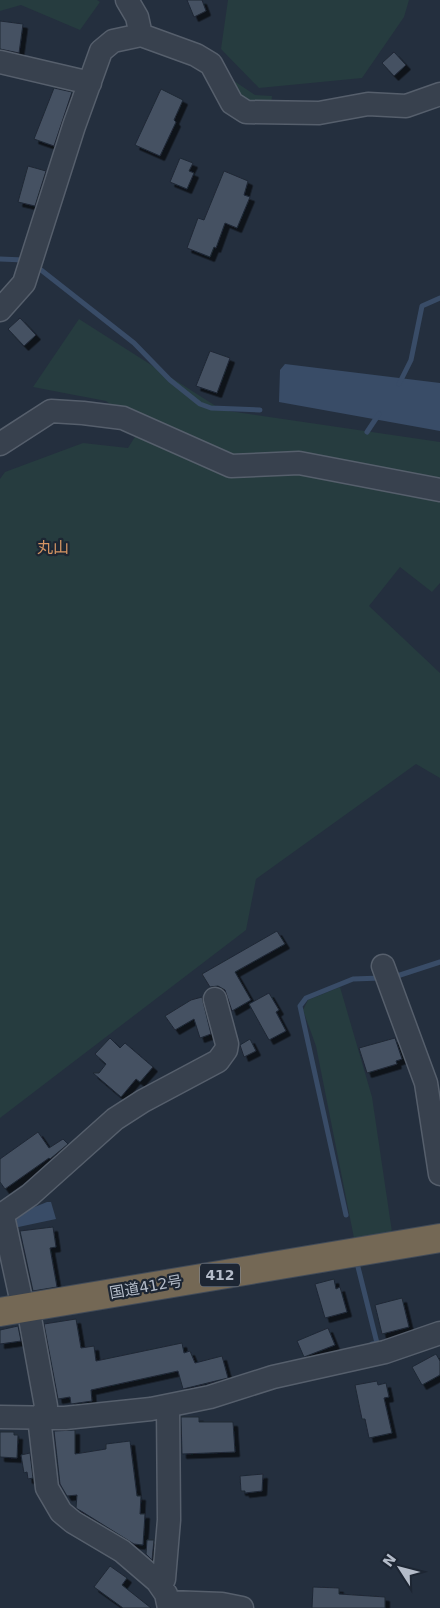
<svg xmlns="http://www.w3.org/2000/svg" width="440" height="1608" font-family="'DejaVu Sans','Noto Sans JP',sans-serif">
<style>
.green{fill:#263c3f}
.water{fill:#394c67}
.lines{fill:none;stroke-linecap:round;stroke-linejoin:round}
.stream{stroke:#394c67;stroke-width:5}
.building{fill:#455162;stroke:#1f2835;filter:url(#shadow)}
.minor-casing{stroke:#565f6c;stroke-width:25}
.highway-casing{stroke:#434c59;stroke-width:30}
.minor{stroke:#38414e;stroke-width:22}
.highway{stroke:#746855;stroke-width:28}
.labels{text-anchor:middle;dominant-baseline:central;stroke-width:4.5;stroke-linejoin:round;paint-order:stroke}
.shield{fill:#1d2633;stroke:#878f9c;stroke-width:1}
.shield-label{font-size:14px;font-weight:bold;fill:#b4bcc9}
.street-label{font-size:15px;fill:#b4bcc9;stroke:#1d2633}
.neighbourhood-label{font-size:16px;fill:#d59563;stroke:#1d2633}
</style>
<defs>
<filter id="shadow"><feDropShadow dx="4.5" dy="4.5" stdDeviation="0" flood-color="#0009"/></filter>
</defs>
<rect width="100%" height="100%" fill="#242f3e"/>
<!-- green -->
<path class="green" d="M0,0H97L100,2L80,30L21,5L0,11Z
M228,0H409L404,17L362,78L259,88L221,49Z
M234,81L255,95L272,96L271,108L250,107L229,84Z
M79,319L222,410L440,442V583L432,592L400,567L369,606L440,673V778L416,764L256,879L246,930L0,1118V479L5,472L83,443L128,448L141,427L106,401L33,387Z
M340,987L372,1097L392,1232L354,1238L316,1046L303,1010L308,1000Z"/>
<!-- water -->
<path class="water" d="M285,364L440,383V431L279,402L280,370Z
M47,1202H51L56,1219L9,1229L12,1216Z"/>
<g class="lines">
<!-- stream -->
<path class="stream" d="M0,259L24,260
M36,266L134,343L170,380L200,404L211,408L260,410
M399,384L411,360L422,306L440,298
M367,432L379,414
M394,977L440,962
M346,1215L300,1006L306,998L353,979L381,978
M358,1267L377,1343L372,1344
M196,1389L219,1383"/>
</g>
<!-- building -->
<path class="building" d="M187,0H202L206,11L194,17Z
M0,21L23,24L19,53L0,49Z
M394,52L406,65L394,76L382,63Z
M54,88L72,92L54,146L34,139Z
M161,89L183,100L174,120L176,122L160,156L135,145Z
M180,158L193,163L189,171L194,173L187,189L170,182Z
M28,166L46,171L35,206L18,202Z
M224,171L248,181L244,195L250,197L237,228L225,223L216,248L214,247L210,257L187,248L198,218L204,220Z
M20,318L36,335L24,346L8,329Z
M210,351L230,358L217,393L196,386Z
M277,931L285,944L235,972L251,1000L232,1011L225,990L218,986L210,987L202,974Z
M269,993L279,1010L276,1012L286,1031L269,1040L249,1004Z
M202,997L211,1034L200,1038L194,1019L175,1030L165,1016L191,1000Z
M110,1038L120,1048L125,1043L153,1067L140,1082L136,1079L121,1097L93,1073H99L106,1064L95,1054Z
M395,1038L402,1059L396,1061L397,1064L367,1073L359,1048Z
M250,1039L256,1051L244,1057L240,1045Z
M38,1132L49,1148L63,1139L68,1144L50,1159L49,1158L5,1189L0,1182V1159Z
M53,1227L56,1247L50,1248L57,1287L33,1291L20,1231Z
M334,1279L336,1289L340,1287L347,1312L325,1318L315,1284Z
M402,1298L409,1327L382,1334L375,1305Z
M76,1319L81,1348L94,1346L96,1361L182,1343L184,1353L190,1351L195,1363L222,1356L228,1378L183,1389L178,1371L91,1390L92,1401L71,1404L70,1397L58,1399L44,1324Z
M18,1326L21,1341L0,1344V1330Z
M328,1328L335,1345L304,1357L297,1341Z
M436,1354L440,1361V1375L422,1385L412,1367Z
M377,1381L378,1385L386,1383L389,1397L384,1398L392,1433L369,1438L365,1419H362L355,1385Z
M181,1417H199V1422H233L235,1452L182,1454Z
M75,1430V1454L106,1449V1444L130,1441L137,1496H141L140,1514H145L143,1545L134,1544L81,1511L76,1508L77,1495L67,1496L60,1484L54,1431Z
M0,1432H14V1435H18L17,1458L0,1457Z
M30,1453L33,1478L28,1479L27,1472L24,1473L21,1455Z
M263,1474L262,1491L245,1493V1491H241L240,1476Z
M147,1540H154L152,1560L146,1554Z
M110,1566L127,1578L122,1585L151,1608H123L94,1587Z
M313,1587L339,1588V1594L385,1597V1608H312Z"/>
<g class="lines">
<!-- minor casing -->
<g class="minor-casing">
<path id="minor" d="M127,0L137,17L141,35
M0,62L90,83
M0,310L24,283L74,126L101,51L113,41L141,35L196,55L211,64L232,103L246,112L319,113L368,104L406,106L440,94
M0,444L51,411L83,413L123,418L231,466L299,463L440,490
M383,966L426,1083L440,1174
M28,1307L46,1406L40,1426L47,1488L61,1512L73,1522L122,1551L157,1581L166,1594L169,1608
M23,1308L3,1216L7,1211L30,1195L115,1119L143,1101L218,1061L226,1050L227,1044L215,999
M0,1417L65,1418L151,1409L210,1397L273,1377L385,1352L440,1333
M161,1586L164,1579L169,1520L168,1406
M169,1602L222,1604L242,1608"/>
</g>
<!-- highway casing -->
<g class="highway-casing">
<path id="highway" d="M0,1312L440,1238"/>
</g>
<!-- minor -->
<use href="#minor" class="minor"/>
<!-- highway -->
<use href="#highway" class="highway"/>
</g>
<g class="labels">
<!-- shield labels -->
<rect class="shield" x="200" y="1263.5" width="40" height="23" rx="4"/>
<g class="shield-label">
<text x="220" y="1275">412</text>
</g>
<!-- street labels -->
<g class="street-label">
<text transform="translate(146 1287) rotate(-10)">国道412号</text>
</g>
<!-- neighbourhood labels -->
<g class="neighbourhood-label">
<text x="53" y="547">丸山</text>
</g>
</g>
<!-- north arrow -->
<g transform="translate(400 1568) rotate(306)" stroke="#1d2633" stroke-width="4" paint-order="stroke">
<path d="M0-4L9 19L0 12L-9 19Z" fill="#b4bcc9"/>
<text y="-8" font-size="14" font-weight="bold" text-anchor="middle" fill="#b4bcc9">N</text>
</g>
</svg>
